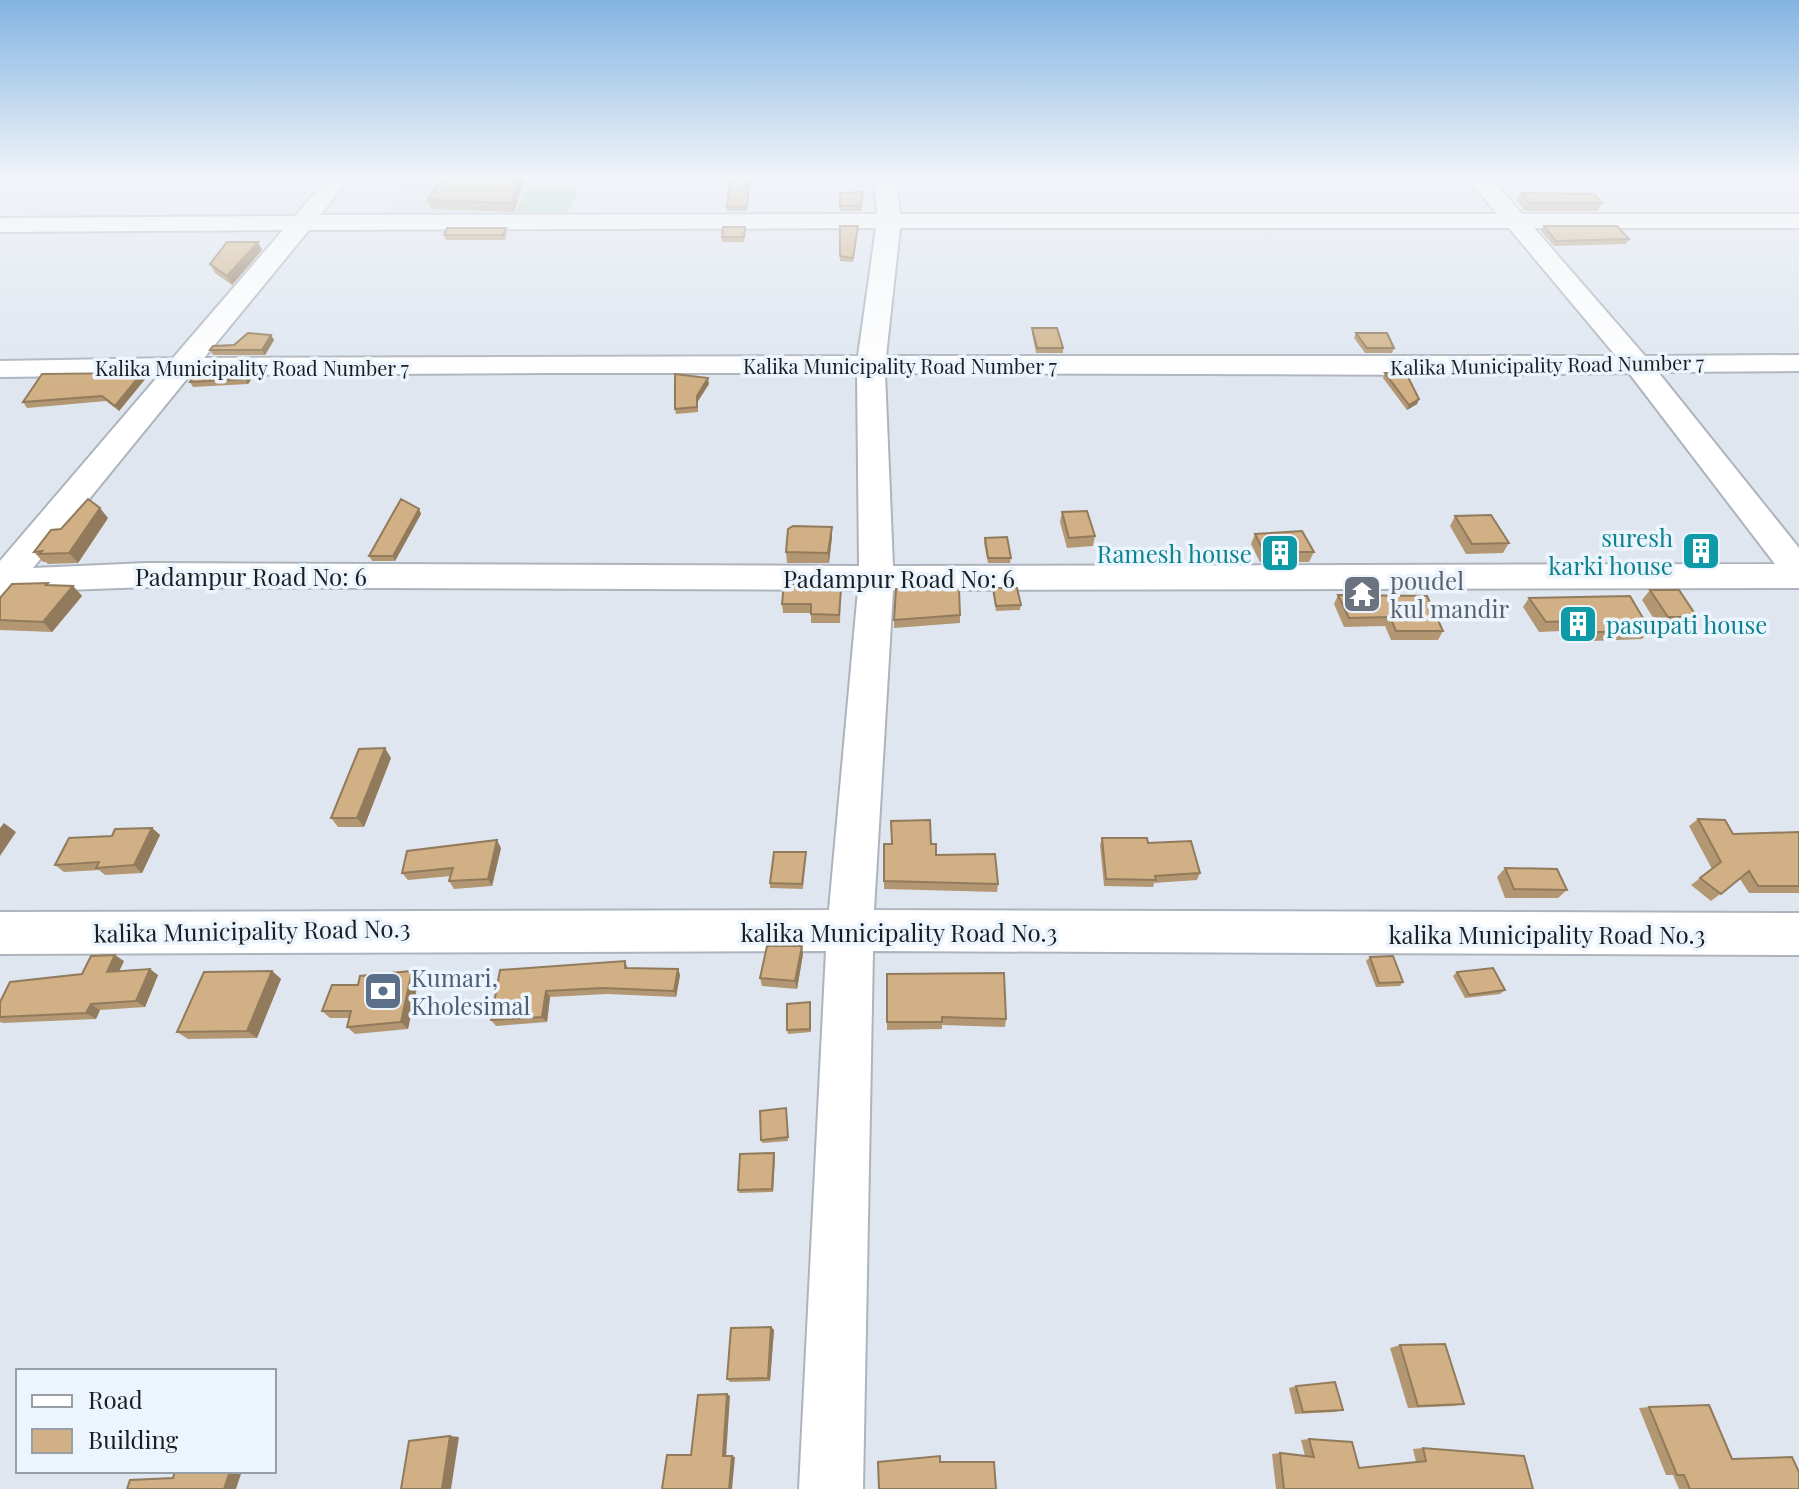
<svg xmlns="http://www.w3.org/2000/svg" width="1799" height="1489" font-family="'Playfair Display',serif">
<style>
.built{fill:#cfdbeb}
.green{fill:#aad1b0}
.lines{fill:none;stroke-linecap:round;stroke-linejoin:round}
.minor-casing{stroke:#adb4bd;stroke-width:4}
.minor{fill:#fff;fill-rule:evenodd}
.wall{fill:#b39772}
.shaded-wall{fill:#927b5c}
.building{fill:#d0b084;stroke:#927b5c;stroke-width:2}
.labels{text-anchor:middle;dominant-baseline:central;stroke-width:7;stroke-linejoin:round;paint-order:stroke}
.far-street-label{font-size:20px;fill:#1b1e21;stroke:#ecf4fd}
.culture-label{font-size:24px;fill:#0d838f;stroke:#ecf4fd;text-anchor:end}
.street-label{font-size:24px;fill:#1b1e21;stroke:#ecf4fd}
.worship-label{font-size:24px;fill:#5b616d;stroke:#ecf4fd;text-anchor:start}
.service-label{font-size:24px;fill:#4e5e75;stroke:#ecf4fd;text-anchor:start}
</style>
<rect width="100%" height="100%" fill="#dfe6f0"/>
<!-- built -->
<path class="built" d="M411,176H534L511,220L380,221Z"/>
<!-- green -->
<path class="green" d="M527,189H580L564,220H511Z"/>
<g class="lines">
<!-- minor casing -->
<g class="minor-casing">
<path id="minor" d="M330,176H352L320,215L877,214L874,176H896L900,214H1497L1466,176H1489L1522,214H1799V228H1534L1645,356L1799,355V371L1658,372L1799,548V588L893,590L874,910L1799,913V955L873,951L863,1489H799L826,951L0,954V912L829,910L858,590L147,587L12,592L0,596V561L159,375L0,377V361L173,358L283,230L0,232V218L295,216ZM876,228L858,356L204,358L309,230ZM900,228H1509L1616,356H886ZM546,373H857L859,566L147,563L33,568L190,375ZM885,373L1456,375L1629,373L1775,564L893,566Z"/>
</g>
<!-- minor -->
<use href="#minor" class="minor"/>
</g>
<!-- wall -->
<path class="wall" d="M444,176H523L524,181L514,212L431,209L428,200Z
M731,176H751L747,211H727V207Z
M863,192L861,211H840V193Z
M1521,193L1602,203L1598,211H1525L1517,201Z
M840,226H858L853,262L840,261Z
M1544,226L1629,239L1626,244L1554,246L1541,231Z
M745,227L744,242H722V237Z
M507,232L505,240H446L444,235Z
M262,250L232,285L215,273L210,264Z
M1032,328L1063,348V353H1036L1032,333Z
M1356,333L1394,348L1392,353H1365L1354,338Z
M274,340L265,355H213L210,350L234,345Z
M142,373L146,378L119,411L106,401L27,408L23,402Z
M249,373L252,378L248,384L193,387L190,382Z
M1385,373L1419,399L1417,404L1407,410L1383,378Z
M709,384L698,401V412L676,414L675,409Z
M419,509L421,514L395,561H372L369,556Z
M1062,512L1095,536L1093,546L1067,548L1060,522Z
M1455,516L1509,543L1503,553L1466,554L1450,526Z
M108,518L78,563L48,564L46,562H43L34,552L61,529Z
M832,527V537L829,563H787L786,552Z
M1255,534L1314,552L1309,562H1260L1251,544Z
M985,538L1011,558L1010,563H988L984,543Z
M50,585L73,586L82,596L52,632L0,630V598Z
M993,588L1021,605L1020,610L996,611L993,593Z
M824,589H841L840,623H811V613H783L782,604Z
M1650,590L1697,617L1688,627H1659L1642,600Z
M1338,595L1443,631L1438,640H1391L1385,626L1344,627L1334,604Z
M1529,598L1650,630L1642,639L1568,642L1561,631L1539,632L1523,607Z
M960,615V623L894,628V620Z
M391,758L364,827H338L331,818Z
M1698,819L1733,834L1799,832V893H1749L1740,879L1711,901L1691,885L1712,869L1689,826Z
M152,828L160,835L142,873L105,875L99,870L64,872L55,865L112,836Z
M1102,838L1148,843L1200,873L1197,880L1154,883L1153,887L1104,886L1100,845Z
M884,844H931L936,855L998,884L997,892L884,889Z
M501,848L492,886L454,889L449,881L451,876L408,880L402,873Z
M806,857L803,889L770,888V883Z
M1505,868L1567,890L1558,898H1505L1497,877Z
M803,954L797,989L762,986L760,978Z
M1370,957L1403,982L1400,986L1376,987L1366,961Z
M124,961L119,971L158,975L145,1007L100,1010L96,1019L3,1023L0,1022V1002Z
M625,961L628,968L678,969L680,975L676,997L607,994L550,997L547,1022L496,1026L491,1020L500,970Z
M272,971L281,979L257,1038L188,1039L177,1032Z
M412,971L419,978L408,1029L355,1034L347,1027L350,1018H330L322,1011L358,985Z
M1457,972L1505,990L1500,994L1465,998L1453,976Z
M887,974L1006,1019L1005,1027L942,1025V1029L887,1030Z
M810,1002L811,1032L788,1034L787,1030Z
M786,1108L788,1141L762,1143L761,1140Z
M775,1156L773,1192L739,1193L738,1190Z
M771,1327L774,1330L770,1381L730,1382L727,1379Z
M1400,1345L1464,1404L1453,1406L1408,1408L1390,1348Z
M1296,1386L1343,1410L1335,1412L1295,1414L1289,1388Z
M1649,1407L1732,1459L1799,1489H1679L1673,1475H1666L1639,1408Z
M1309,1439L1359,1468L1416,1462L1413,1449L1423,1448L1533,1489H1276L1272,1454L1280,1453L1305,1456L1301,1440Z"/>
<!-- shaded-wall -->
<path class="shaded-wall" d="M520,176H523L524,181L514,212L511,203Z
M258,242L262,250L232,285L227,276Z
M271,335L274,340L265,355L262,350Z
M142,373L146,378L119,411L115,406Z
M249,373L252,378L248,384L245,379Z
M708,378L709,384L698,401V412L697,396Z
M1419,399L1417,404L1407,410L1409,405Z
M100,508L108,518L78,563L69,553Z
M419,509L421,514L395,561L393,556Z
M832,527V537L829,563L828,553Z
M73,586L82,596L52,632L43,622Z
M385,748L391,758L364,827L357,818Z
M4,823L16,832L0,856V828Z
M152,828L160,835L142,873L134,865Z
M497,840L501,848L492,886L488,879Z
M802,946L803,954L797,989L795,981Z
M115,955L124,961L116,978L107,972Z
M150,969L158,975L145,1007L136,1001Z
M678,969L680,975L676,997L674,991Z
M272,971L281,979L257,1038L247,1031Z
M412,971L419,978L408,1029L401,1022Z
M546,991L550,997L547,1022L542,1017Z
M91,1004L100,1010L96,1019L86,1013Z
M774,1153L775,1156L773,1192L772,1189Z
M771,1327L774,1330L770,1381L768,1378Z
M727,1394L730,1396L726,1457L723,1456Z
M450,1436L459,1437L451,1489H442Z
M732,1456L735,1457L732,1489H729Z
M230,1471H242L236,1489H224Z"/>
<!-- building -->
<path class="building" d="M444,176H520L511,203L428,200Z
M731,176H750L747,206L727,207Z
M863,192L861,206H840V193Z
M1521,193L1594,194L1602,203H1529Z
M840,226H858L853,258L840,256Z
M1544,226H1617L1629,239L1556,241Z
M723,227H745L744,237H722Z
M447,228H506L503,235H444Z
M227,242H258L227,276L210,264Z
M1032,328H1057L1063,348H1037Z
M248,333L271,335L262,350H210L213,346L234,345Z
M1356,333H1387L1394,348H1367Z
M142,373L115,406L102,396L23,402L42,374Z
M196,373H249L245,379L190,382Z
M1385,373H1406L1419,399L1409,405Z
M675,374L708,378L697,396V407L675,409Z
M88,499L100,508L69,553L39,554L42,551L34,552L51,530L61,529Z
M401,499L419,509L393,556H369Z
M1087,511L1095,536L1069,538L1062,512Z
M1491,515L1509,543L1472,544L1455,516Z
M793,526L832,527L828,553L786,552L788,529Z
M1302,531L1314,552H1264L1255,534Z
M1007,537L1011,558H988L985,538Z
M48,583L46,585L73,586L43,622L0,620V598L12,584Z
M784,584H823V589H841L839,615L811,614V604H782Z
M993,588H1017L1021,605L996,606Z
M896,589H959L960,615L894,620Z
M1650,590H1679L1697,617H1668Z
M1338,595L1427,596L1443,631H1396L1390,617L1349,618Z
M1630,596L1650,630L1575,633L1568,621L1546,622L1529,598Z
M385,748L357,818H331L359,749Z
M1698,819L1725,820L1733,834L1799,832V886H1758L1749,871L1721,894L1700,878L1721,862Z
M930,820L931,844H936V855L995,854L998,884L884,881V844H892L891,821Z
M152,828L134,865L96,868L99,862L55,865L69,838L112,836L115,829Z
M1102,838H1147L1148,843L1191,841L1200,873L1155,876L1156,880L1106,879Z
M497,840L488,879L449,881L453,868L402,873L407,851Z
M774,852H806L802,884L770,883Z
M1505,868L1557,869L1567,890L1514,889Z
M767,946H802L795,981L760,978Z
M115,955L107,972L150,969L136,1001L91,1004L86,1013L0,1017V1002L10,982L82,974L91,956Z
M1393,956L1403,982L1379,983L1370,957Z
M625,961V968L678,969L674,991L603,988L546,991L542,1017L491,1020L500,970Z
M1493,968L1505,990L1469,995L1457,972Z
M272,971L247,1031L177,1032L204,972Z
M412,971L401,1022L347,1027L351,1011H322L332,985H358L360,976Z
M1004,973L1006,1019L942,1017V1022H887V974Z
M810,1002V1029L787,1030V1004Z
M786,1108L788,1137L761,1140L760,1111Z
M774,1153L772,1189L738,1190L740,1154Z
M771,1327L768,1378L727,1379L731,1328Z
M1445,1344L1464,1404L1418,1406L1400,1345Z
M1335,1382L1343,1410L1303,1412L1296,1386Z
M727,1394L723,1456H732L729,1489H662L667,1455H691L698,1395Z
M1709,1405L1732,1459L1792,1457L1799,1472V1489H1690L1684,1475H1677L1649,1407Z
M450,1436L442,1489H401L409,1441Z
M1309,1439L1352,1442L1359,1468L1426,1461L1423,1448L1524,1456L1533,1489H1284L1280,1453L1314,1457Z
M940,1456V1462H994L996,1489H879L878,1462Z
M175,1471H230L224,1489H127L130,1480L173,1478Z"/>
<!-- sky -->
<linearGradient id="sky" x2="0" y2="1"><stop stop-color="#83b4e2"/><stop offset="0.46" stop-color="#f1f4f8"/><stop offset="1" stop-color="#f1f4f8" stop-opacity="0"/></linearGradient>
<rect width="1799" height="384" fill="url(#sky)"/>
<!-- icons -->
<defs>
<g id="building-square" transform="scale(2)"><rect x="-9" y="-9" width="18" height="18" rx="4" fill="#0f9aa8" stroke="#ecf4fd"/><path d="M-4-6H4V6H1V3H-1V6H-4ZM-2.5-4.3h1.7v1.8h-1.7ZM.8-4.3h1.7v1.8H.8ZM-2.5-1h1.7V.8h-1.7ZM.8-1h1.7V.8H.8Z" fill="#fff"/></g>
<g id="temple-square" transform="scale(2)"><rect x="-9" y="-9" width="18" height="18" rx="4" fill="#6b7280" stroke="#ecf4fd"/><path d="M0-6L5-2H3V0L6.5 2.5H4V6H1.5V3h-3V6H-4V2.5H-6.5L-3 0V-2H-5Z" fill="#fff"/></g>
<g id="bank-square" transform="scale(2)"><rect x="-9" y="-9" width="18" height="18" rx="4" fill="#5c6f8a" stroke="#ecf4fd"/><path d="M-6-4H6V4H-6ZM0-2.3a2.3 2.3 0 1 0 0 4.6a2.3 2.3 0 1 0 0-4.6Z" fill="#fff"/></g>
</defs>
<g fill-rule="evenodd">
<use href="#building-square" x="1701" y="551"/>
<use href="#building-square" x="1280" y="553"/>
<use href="#temple-square" x="1362" y="594"/>
<use href="#building-square" x="1578" y="624"/>
<use href="#bank-square" x="383" y="991"/>
</g>
<g class="labels">
<!-- far-street labels -->
<g class="far-street-label">
<text transform="translate(1547 364) rotate(-1)">Kalika Municipality Road Number 7</text>
<text x="900" y="365">Kalika Municipality Road Number 7</text>
<text x="252" y="367">Kalika Municipality Road Number 7</text>
</g>
<!-- culture labels -->
<g class="culture-label">
<text x="1673" y="537">suresh<tspan x="1673" dy="28">karki house</tspan></text>
<text x="1252" y="553">Ramesh house</text>
<text x="1606" y="624" text-anchor="start">pasupati house</text>
</g>
<!-- street labels -->
<g class="street-label">
<text x="251" y="576">Padampur Road No: 6</text>
<text x="899" y="578">Padampur Road No: 6</text>
<text transform="translate(252 930) rotate(-1)">kalika Municipality Road No.3</text>
<text x="899" y="932">kalika Municipality Road No.3</text>
<text x="1547" y="934">kalika Municipality Road No.3</text>
</g>
<!-- worship labels -->
<g class="worship-label">
<text x="1390" y="580">poudel<tspan x="1390" dy="28">kul mandir</tspan></text>
</g>
<!-- service labels -->
<g class="service-label">
<text x="411" y="977">Kumari,<tspan x="411" dy="28">Kholesimal</tspan></text>
</g>
</g>
<!-- legend -->
<rect x="16" y="1369" width="260" height="104" fill="#ecf4fd" stroke="#989ea5" stroke-width="2"/>
<rect x="32" y="1395" width="40" height="12" fill="#ffffff" stroke="#989ea5" stroke-width="2"/>
<text x="88" y="1409" font-size="24" fill="#1b1e21">Road</text>
<rect x="32" y="1429" width="40" height="24" fill="#d0b084" stroke="#989ea5" stroke-width="2"/>
<text x="88" y="1449" font-size="24" fill="#1b1e21">Building</text>
</svg>
